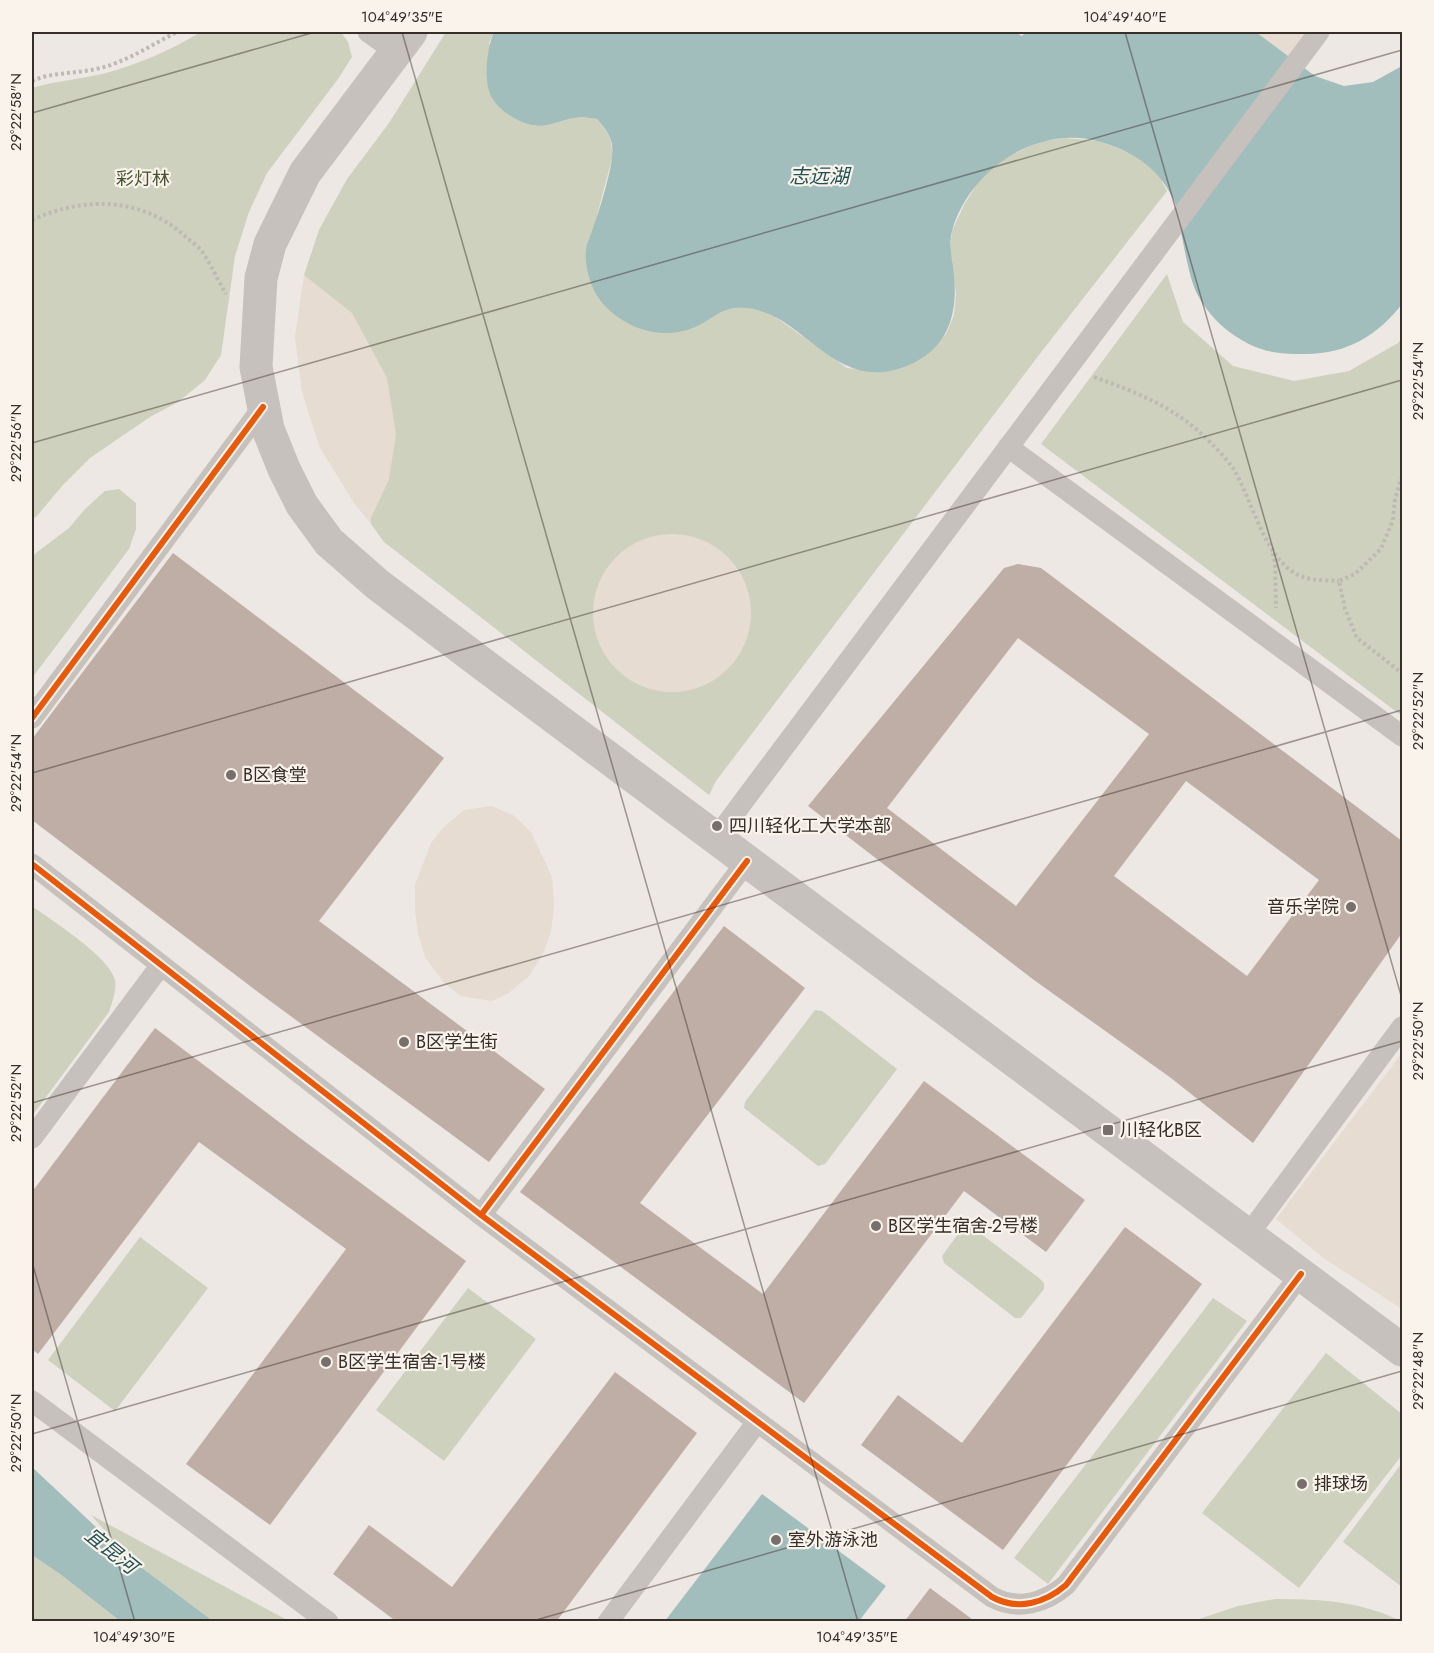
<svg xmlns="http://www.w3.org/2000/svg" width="1434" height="1653" font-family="Jost,'Noto Sans SC',sans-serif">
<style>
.green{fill:#ced1be}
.plaza{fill:#e6dcd1}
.water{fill:#a1bdbc}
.building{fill:#bfaea6;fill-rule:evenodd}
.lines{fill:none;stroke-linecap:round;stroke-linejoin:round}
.path{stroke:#bfb9b4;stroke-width:4;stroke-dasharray:3 3;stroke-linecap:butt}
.service{stroke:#c6c1bc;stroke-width:21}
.minor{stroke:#c6c1bc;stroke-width:33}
.cycleway-casing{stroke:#f9f3ec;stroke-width:10}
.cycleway{stroke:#e8590c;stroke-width:6}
.ticks{fill:none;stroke:#372e2a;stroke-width:1.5;stroke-opacity:0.45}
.poi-dot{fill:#776f6b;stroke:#f9f3ec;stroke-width:2}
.labels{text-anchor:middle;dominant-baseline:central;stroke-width:4.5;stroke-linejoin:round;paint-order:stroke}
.park-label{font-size:18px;fill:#465330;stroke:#f9f3ec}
.poi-label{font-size:18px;fill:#372e2a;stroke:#f9f3ec;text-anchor:start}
.water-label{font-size:20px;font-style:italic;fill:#235255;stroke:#f9f3ec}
.neatline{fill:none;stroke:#372e2a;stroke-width:2}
.ticks-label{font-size:15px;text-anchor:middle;fill:#372e2a}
</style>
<rect width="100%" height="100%" fill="#ede8e3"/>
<!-- green -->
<path class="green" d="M201,32H341L348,42L352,57L338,79L267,173L249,212L235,256L221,355L205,380L178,402L150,417L90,458L62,486L37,516L32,519V88C56,81 81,79 106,73C139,64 171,50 201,32Z
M446,32H494L489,43L534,126L576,117L597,119L610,136L613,155L597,215L727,309L749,307L767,311L847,368L875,371L892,370L908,365L921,359L946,334L954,315L956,294L950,251L952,231L964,205L980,179L1004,159L1038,142L1065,138L1099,141L1135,155L1157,172L1167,191L1042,351L716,781L709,795L384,542L371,524V517L389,479L304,275L319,230L347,179L389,123Z
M1167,274L1183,322L1233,366L1294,381L1349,371L1398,343L1402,338V716L1041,444Z
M119,489L136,503V529L129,549L32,678V556L69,528L85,509L105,491Z
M32,906C51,920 110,957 115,980C117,990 112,1002 109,1012L32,1116Z
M815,1010L822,1011L897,1069L825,1164L818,1166L744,1108L745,1102Z
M963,1227H972L1039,1278L1044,1283V1289L1021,1318H1015L944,1263L942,1256Z
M140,1237L208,1288L115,1411L48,1360Z
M468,1288L536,1339L444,1461L376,1410Z
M1213,1298L1247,1321L1048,1584L1014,1558Z
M1326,1353L1402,1414V1455L1299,1588L1202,1513Z
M1402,1463V1587L1343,1542Z
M91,1515L289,1621H213L130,1559Z
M32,1555L60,1574L120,1621H32Z
M1275,1599C1321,1599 1359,1601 1401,1621H1193L1238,1606Z"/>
<!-- plaza -->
<path class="plaza" d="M1256,32H1319L1297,62Z
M304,275L352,313L387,378L396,435L389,479L371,517V524L354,503L320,448L302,392L295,337Z
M593 613a79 79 0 1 1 158 0a79 79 0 1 1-158 0Z
M491,806L513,815L531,832L552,877L554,906L551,932L542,956L529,976L509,993L492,1001L461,996L444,983L425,957L418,933L415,910V885L431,843L443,828L464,810Z
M1402,1053V1309L1322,1257L1276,1219Z"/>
<!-- water -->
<path class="water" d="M494,32H1015L1022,36L1026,32H1256L1315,76L1344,86L1373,82L1402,66V304C1378,335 1347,354 1306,354C1296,354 1284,354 1273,352C1240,346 1207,319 1194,287C1189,273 1186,257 1183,242C1180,230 1180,215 1175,203C1161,170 1135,152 1101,142C1038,123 969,170 952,231C948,248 953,261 954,277C958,315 947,349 909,365C830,399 802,303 736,308C720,309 709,321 695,327C662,342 622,328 600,300C591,289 584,265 586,250C587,242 592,233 594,225C600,208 605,191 609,174C612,161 615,147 609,135C606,129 601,124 597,119C589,118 581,116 573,118C561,120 545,128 532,125C517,122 498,110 491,96C483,79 487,48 494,32Z
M32,1467L130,1559L213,1621H120L60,1574L32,1555Z
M762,1494L886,1586L859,1621H665Z"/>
<!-- building -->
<path class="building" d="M173,553L444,758L319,921L545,1089L489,1162L262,995L32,820V739Z
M1018,564L1041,568L1402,841V933L1253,1143L1171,1078L1034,980L808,806L1004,568ZM1018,638L1149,734L1016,906L887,808ZM1186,781L1319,880L1247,976L1114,876Z
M724,926L805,988L640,1203L763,1294L924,1081L1085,1200L1046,1252L964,1191L804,1403L520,1192Z
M155,1028L300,1138L466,1261L270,1525L186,1464L346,1249L199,1142L38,1354L32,1349V1192Z
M1125,1227L1202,1284L1003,1550L861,1445L898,1395L962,1443Z
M615,1372L697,1433L556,1622H397L333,1574L369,1525L452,1587Z
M930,1588L976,1622H904Z"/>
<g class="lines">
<!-- path -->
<path class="path" d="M32,81C52,72 74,74 96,69C125,63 151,45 177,32
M32,220C84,196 143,197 186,237C192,242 199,247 203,253C212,266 218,281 226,294
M1094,377C1141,394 1177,408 1212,444C1219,451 1227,460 1233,468C1253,500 1265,564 1303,577C1314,581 1328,580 1339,581
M1402,476L1395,499L1393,520L1381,549L1355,574L1339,581L1345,609L1357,638L1402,673
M1273,553L1275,563L1276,608"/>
<!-- service -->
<path class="service" d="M368,32L396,52
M1008,447L1402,736
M32,718L263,407
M716,838L1319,32
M32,864L481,1215L992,1597C1018,1611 1045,1603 1066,1585L1301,1274
M32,1138L161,965
M481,1215L747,861
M1248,1235L1402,1027
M32,1401L328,1622
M608,1622L757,1422"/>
<!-- minor -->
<path class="minor" d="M411,32L305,173L270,244L261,278L256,367L268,429L284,469L302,505L329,542L377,584L484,665L1402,1350"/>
<!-- cycleway casing -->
<g class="cycleway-casing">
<path id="cycleway" d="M32,718L263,407
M32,864L481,1215L992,1597C1018,1611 1045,1603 1066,1585L1301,1274
M481,1215L747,861"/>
</g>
<!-- cycleway -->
<use href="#cycleway" class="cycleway"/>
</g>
<!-- ticks -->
<path class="ticks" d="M402,32L858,1622M1125,32L1402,999M32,113L315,32M32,443L1402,50M32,773L1402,380M32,1103L1402,710M32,1262L135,1622M32,1434L1402,1041M529,1622L1402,1371"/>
<!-- markers -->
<g class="poi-dot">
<circle cx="231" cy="775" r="6"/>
<circle cx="717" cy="826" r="6"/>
<circle cx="1351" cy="907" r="6"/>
<circle cx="404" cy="1042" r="6"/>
<rect x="1102" y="1124" width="12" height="12" rx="3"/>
<circle cx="876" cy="1226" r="6"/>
<circle cx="326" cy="1362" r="6"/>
<circle cx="1302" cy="1484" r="6"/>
<circle cx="776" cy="1540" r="6"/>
</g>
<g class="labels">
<!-- park labels -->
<g class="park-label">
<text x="143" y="179">彩灯林</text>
</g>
<!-- poi labels -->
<g class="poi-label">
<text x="243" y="775">B区食堂</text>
<text x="729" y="826">四川轻化工大学本部</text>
<text x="1339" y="907" text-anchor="end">音乐学院</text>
<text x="416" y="1042">B区学生街</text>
<text x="1120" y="1130">川轻化B区</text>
<text x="888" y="1226">B区学生宿舍-2号楼</text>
<text x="338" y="1362">B区学生宿舍-1号楼</text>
<text x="1314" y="1484">排球场</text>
<text x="788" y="1540">室外游泳池</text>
</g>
<!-- water labels -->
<g class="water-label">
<text x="819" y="176">志远湖</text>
<text transform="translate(111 1551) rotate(39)">宜昆河</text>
</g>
</g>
<!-- border -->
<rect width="1434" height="1653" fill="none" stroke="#f9f3ec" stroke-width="66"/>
<rect x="33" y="33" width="1368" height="1587" class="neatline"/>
<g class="ticks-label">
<text x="402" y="22">104°49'35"E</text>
<text x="1125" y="22">104°49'40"E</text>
<text transform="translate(16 112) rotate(-90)" y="5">29°22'58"N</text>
<text transform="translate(1418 381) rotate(-90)" y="5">29°22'54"N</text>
<text transform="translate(16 443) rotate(-90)" y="5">29°22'56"N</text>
<text transform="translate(1418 711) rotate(-90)" y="5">29°22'52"N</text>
<text transform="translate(16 773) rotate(-90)" y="5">29°22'54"N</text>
<text transform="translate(1418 1041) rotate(-90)" y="5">29°22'50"N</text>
<text transform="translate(16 1103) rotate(-90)" y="5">29°22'52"N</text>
<text transform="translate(1418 1371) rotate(-90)" y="5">29°22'48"N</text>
<text transform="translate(16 1433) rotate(-90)" y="5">29°22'50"N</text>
<text x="134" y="1642">104°49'30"E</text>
<text x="857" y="1642">104°49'35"E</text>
</g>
</svg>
